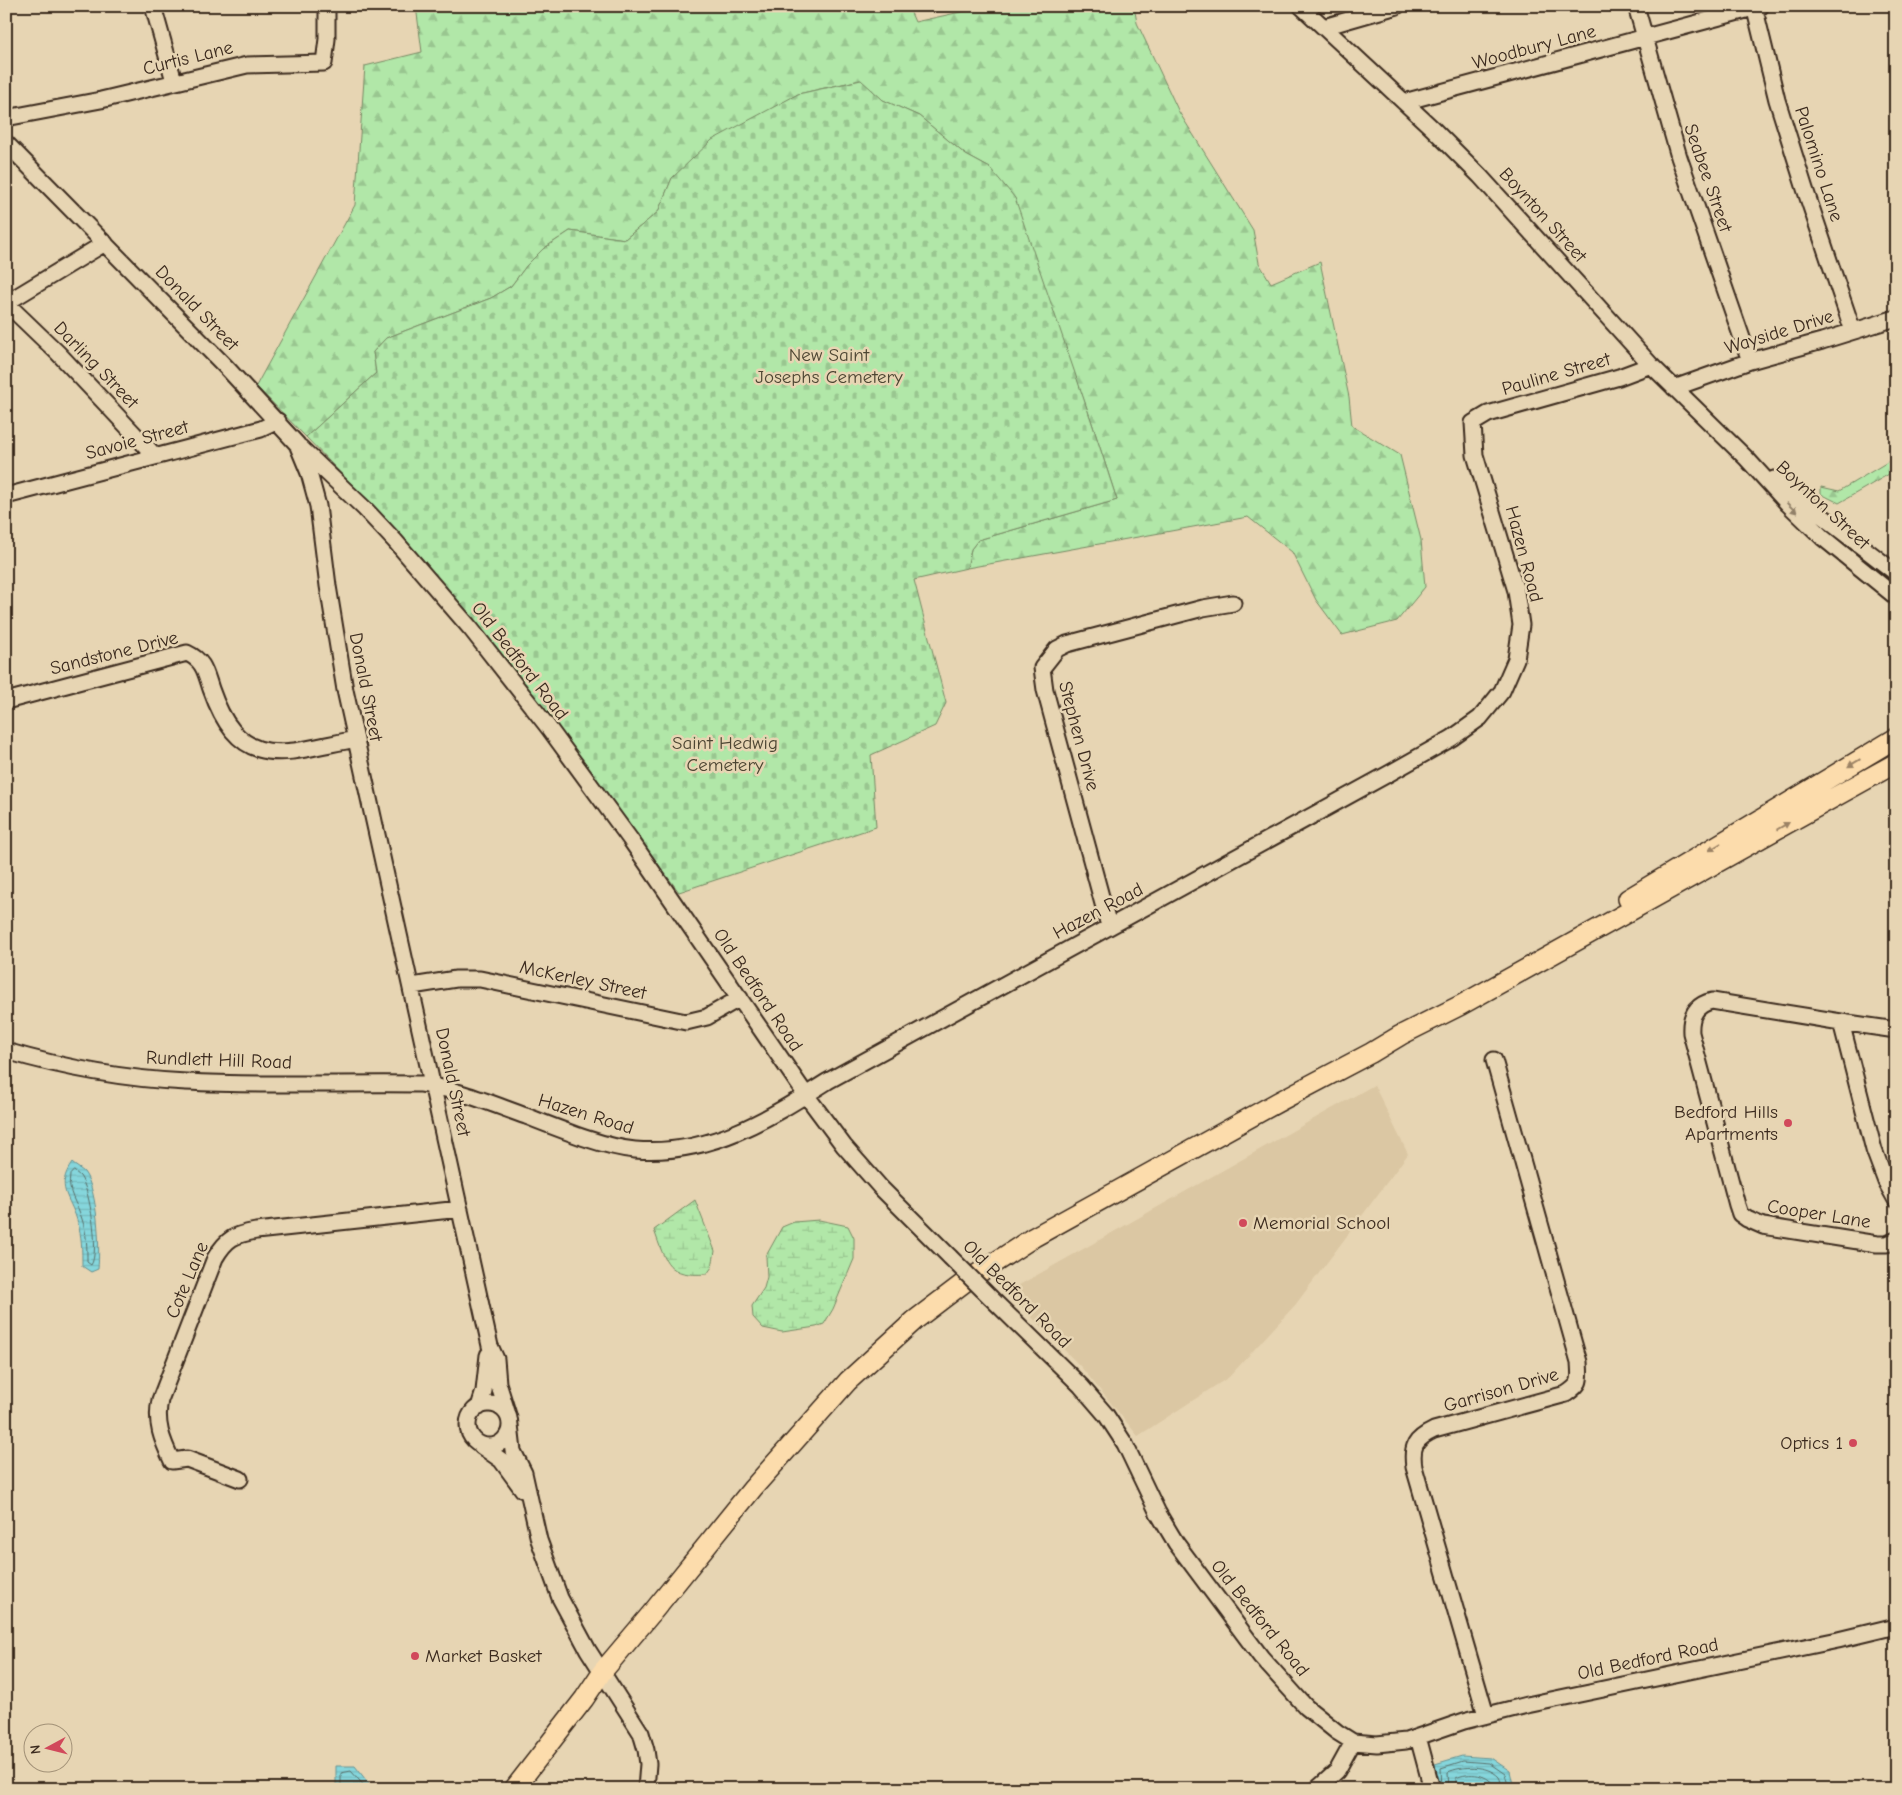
<svg xmlns="http://www.w3.org/2000/svg" width="1902" height="1795" font-family="'Comic Neue',sans-serif">
<style>
.built{fill:#dbc7a3}
.forest{fill:url(#forest-firs);stroke:#768863}
.wetland{fill:url(#wetland-marsh);stroke:#768863}
.cemetery{fill:url(#cemetery-stones);stroke:#768863}
.water{fill:url(#water-rules);stroke:#679190}
.lines{fill:none;stroke-linecap:round;stroke-linejoin:round}
.shore{stroke:#596f6a;stroke-width:1}
.minor-casing{stroke:#3b2a1e;stroke-width:19}
.major-casing{stroke:#3b2a1e;stroke-width:22}
.minor{stroke:#e7d5b3;stroke-width:15}
.major{stroke:#fcdcac;stroke-width:19}
.minor-bridge-casing{stroke:#3b2a1e;stroke-width:19;stroke-linecap:butt}
.minor-bridge{stroke:#e7d5b3;stroke-width:15}
.oneway{fill:#918068}
.oneway2{fill:#9c8365}
.poi-dot{fill:#d1495b;stroke:#e7d5b3;stroke-width:2}
.labels{text-anchor:middle;dominant-baseline:central;stroke-width:5;stroke-linejoin:round;paint-order:stroke}
.street-label{font-size:19px;fill:#3b2a1e;stroke:#e7d5b3}
.park-label{font-size:19px;fill:#4d4633;stroke:#e7d5b3}
.poi-label{font-size:19px;fill:#3b2a1e;stroke:#e7d5b3;text-anchor:end}
</style>
<defs>
<pattern id="forest-firs" width="22" height="20" patternUnits="userSpaceOnUse" patternTransform="scale(1.25)"><rect width="22" height="20" fill="#b1e7a8"/><path d="M5 1l3.5 6h-7zM16 11l3.5 6h-7z" fill="#99c690"/></pattern>
<pattern id="wetland-marsh" width="20" height="14" patternUnits="userSpaceOnUse" patternTransform="scale(1.25)"><rect width="20" height="14" fill="#b1e7a8"/><path d="M1 5h8M5 5V1M11 12h8M15 12V8" fill="none" stroke="#99c690"/></pattern>
<pattern id="cemetery-stones" width="16" height="16" patternUnits="userSpaceOnUse" patternTransform="scale(1.25)"><rect width="16" height="16" fill="#b1e7a8"/><path d="M2 7V4a2 2 0 0 1 4 0v3zM10 15v-3a2 2 0 0 1 4 0v3z" fill="#99c690"/></pattern>
<pattern id="water-rules" width="6" height="5" patternUnits="userSpaceOnUse" patternTransform="scale(1.25)"><rect width="6" height="5" fill="#85d6dc"/><path d="M0 2.5h6" fill="none" stroke="#74b8bc"/></pattern>
</defs>
<rect width="100%" height="100%" fill="#e7d5b3"/>
<filter id="ink" filterUnits="userSpaceOnUse"><feTurbulence type="fractalNoise" baseFrequency=".02" numOctaves="2"/><feDisplacementMap in="SourceGraphic" scale="10" xChannelSelector="R" yChannelSelector="G"/><feConvolveMatrix kernelMatrix="1 2 1 2 8 2 1 2 1" color-interpolation-filters="sRGB"/></filter>
<g filter="url(#ink)">
<!-- built -->
<path class="built" d="M1374,1085L1408,1154L1296,1304L1229,1377L1138,1436L1081,1367L1007,1292Z"/>
<!-- forest -->
<path class="forest" d="M416,6H908L915,22L988,6H1134L1137,23L1179,112L1253,230L1259,263L1271,283L1320,262L1349,397L1352,426L1400,455L1421,540L1425,587L1397,621L1342,635L1316,600L1292,552L1248,517L967,568L971,549L978,540L1117,500L1091,420L1053,313L990,168L966,155L919,116L883,100L860,80L798,94L768,111L672,178L658,212L625,239L570,231L543,249L527,265L511,286L491,298L386,338L373,352L376,373L306,437L256,386L355,205L365,66L422,52Z
M1896,457V470L1839,503L1821,494V487L1839,491Z"/>
<!-- wetland -->
<path class="wetland" d="M695,1200L715,1251L712,1267L707,1274C667,1277 666,1263 654,1230Z
M819,1220L848,1226L854,1238V1259L833,1309L824,1324L816,1327L782,1332L763,1328L753,1317L752,1306L764,1288L767,1277L766,1256L782,1227L794,1222Z"/>
<!-- cemetery -->
<path class="cemetery" d="M861,80L883,100L919,116L966,155L990,168L1015,198L1091,420L1117,500L978,540L971,549L967,568L914,580L946,703L935,726L871,755L876,827L679,892L516,675L421,557L306,437L376,373L373,352L386,338L491,298L511,286L527,265L543,249L570,231L625,239L658,212L672,178L712,140L798,94Z"/>
<!-- water -->
<path class="water" d="M72,1163C75,1166 81,1169 84,1172C98,1190 100,1247 98,1269L91,1272L82,1266C82,1250 82,1236 77,1220C70,1197 55,1187 72,1163Z
M1462,1756L1491,1758L1510,1771L1514,1789H1438L1435,1764Z
M355,1766L373,1789H336V1766Z"/>
<g class="lines">
<!-- shore -->
<path class="shore" d="M74,1171C75,1172 79,1175 80,1176C90,1189 100,1253 91,1265L87,1262C87,1247 87,1234 82,1219C77,1202 67,1194 70,1175Z
M341,1789V1773L351,1771L367,1789
M1442,1789L1441,1768L1463,1761L1489,1763L1505,1774L1509,1789
M1449,1789L1448,1772C1462,1766 1487,1764 1499,1777C1501,1780 1501,1785 1502,1789
M1456,1789V1778C1468,1772 1491,1773 1495,1789"/>
<!-- minor casing -->
<g class="minor-casing">
<path id="minor" d="M153,6L174,81
M1301,6L1432,128L1480,176L1651,365L1747,459L1788,504L1822,537L1896,597
M1636,6L1679,157L1750,361
M1754,6L1777,100L1805,189L1853,331
M1324,27L1397,6
M1404,102L1761,6
M6,118L101,100L247,65L324,63L327,39V6
M6,143L226,367L297,444L309,473L318,506L328,586L345,690L490,1346L496,1359L498,1383L509,1418
M6,303L58,353L155,456
M6,303L105,243
M1674,388L1750,361L1822,341L1896,318
M300,447L365,509L395,541L471,629L548,727L630,839L806,1095L844,1146L881,1188L950,1257
M1774,479L1896,573
M6,496L261,429L278,421
M6,701L187,653C204,661 205,671 211,689C241,775 285,752 356,739
M1109,926L1045,690L1042,668L1057,649L1067,644L1203,608L1233,603
M412,986L456,979H480L686,1022L707,1017L740,998
M1841,1022L1712,1001C1695,1005 1690,1017 1691,1033L1737,1205L1740,1214L1747,1219L1763,1226L1877,1244H1887L1896,1240
M1896,1030L1841,1022L1874,1150L1886,1182L1896,1200
M6,1051C64,1068 126,1079 186,1082C264,1086 343,1083 421,1084C457,1089 492,1104 526,1116C557,1128 603,1147 635,1150C710,1156 768,1119 828,1081L1390,773L1452,738L1480,718L1502,691L1516,659L1521,625L1516,591L1475,455L1473,423L1488,414L1619,377L1651,365
M991,1298L1081,1386L1106,1415L1125,1444L1158,1513L1176,1543L1261,1657L1306,1707L1337,1732L1353,1742L1377,1744L1406,1741L1464,1721L1527,1705L1838,1640L1896,1626
M468 1425a21 21 0 1 1 42 0a21 21 0 1 1-42 0Z
M479,1407L484,1391L488,1355
M510,1425L513,1451L524,1473L539,1540L560,1598L588,1650L641,1733L646,1750L648,1764L646,1789
M481,1446L501,1460L523,1490
M240,1479L187,1459L172,1461C162,1440 155,1423 160,1400L215,1258C227,1238 234,1235 256,1231L460,1209
M1486,1715L1414,1467C1411,1446 1415,1439 1434,1430L1566,1394C1582,1383 1580,1381 1579,1362L1494,1060
M1418,1737L1432,1789
M1317,1789L1337,1771L1353,1742"/>
</g>
<!-- major casing -->
<g class="major-casing">
<path id="major" d="M1628,899L1896,738
M514,1789L584,1699L602,1672L651,1614L753,1488L848,1381L915,1320L965,1282L1034,1237L1278,1102L1371,1053L1401,1035L1461,1005L1896,763"/>
</g>
<!-- minor -->
<use href="#minor" class="minor"/>
<!-- major -->
<use href="#major" class="major"/>
<!-- minor-bridge casing -->
<g class="minor-bridge-casing">
<path id="minor-bridge" d="M950,1257L991,1298"/>
</g>
<!-- minor-bridge -->
<use href="#minor-bridge" class="minor-bridge"/>
</g>
<!-- one-way arrows -->
<defs><path id="oneway-solid" d="M-6-.8H1V-3.2L6.5 0L1 3.2V.8H-6Z" transform="scale(1.25)"/></defs>
<use class="oneway" href="#oneway-solid" transform="translate(1792 508) rotate(45)"/>
<g class="oneway2">
<use href="#oneway-solid" transform="translate(1854 763) rotate(149)"/>
<use href="#oneway-solid" transform="translate(1783 826) rotate(-30)"/>
<use href="#oneway-solid" transform="translate(1715 847) rotate(149)"/>
</g>
</g>
<!-- markers -->
<g class="poi-dot">
<circle cx="1788" cy="1123" r="5"/>
<circle cx="1243" cy="1223" r="5"/>
<circle cx="1853" cy="1443" r="5"/>
<circle cx="415" cy="1656" r="5"/>
</g>
<g class="labels">
<!-- street labels -->
<g class="street-label">
<text transform="translate(1534 47) rotate(-15)">Woodbury Lane</text>
<text transform="translate(188 58) rotate(-14)">Curtis Lane</text>
<text transform="translate(1819 164) rotate(72)">Palomino Lane</text>
<text transform="translate(1708 178) rotate(71)">Seabee Street</text>
<text transform="translate(1543 215) rotate(48)">Boynton Street</text>
<text transform="translate(197 308) rotate(46)">Donald Street</text>
<text transform="translate(1779 332) rotate(-17)">Wayside Drive</text>
<text transform="translate(96 365) rotate(46)">Darling Street</text>
<text transform="translate(1556 374) rotate(-16)">Pauline Street</text>
<text transform="translate(137 440) rotate(-15)">Savoie Street</text>
<text transform="translate(1823 505) rotate(43)">Boynton Street</text>
<text transform="translate(1524 554) rotate(75)">Hazen Road</text>
<text transform="translate(114 653) rotate(-14)">Sandstone Drive</text>
<text transform="translate(520 661) rotate(52)">Old Bedford Road</text>
<text transform="translate(366 687) rotate(79)">Donald Street</text>
<text transform="translate(1079 736) rotate(75)">Stephen Drive</text>
<text transform="translate(1098 911) rotate(-28)">Hazen Road</text>
<text transform="translate(583 980) rotate(12)">McKerley Street</text>
<text transform="translate(758 990) rotate(56)">Old Bedford Road</text>
<text transform="translate(219 1060) rotate(2)">Rundlett Hill Road</text>
<text transform="translate(453 1082) rotate(78)">Donald Street</text>
<text transform="translate(586 1114) rotate(17)">Hazen Road</text>
<text transform="translate(1819 1214) rotate(9)">Cooper Lane</text>
<text transform="translate(187 1280) rotate(-67)">Cote Lane</text>
<text transform="translate(1017 1294) rotate(45)">Old Bedford Road</text>
<text transform="translate(1501 1390) rotate(-16)">Garrison Drive</text>
<text transform="translate(1260 1618) rotate(51)">Old Bedford Road</text>
<text transform="translate(1648 1659) rotate(-12)">Old Bedford Road</text>
</g>
<!-- park labels -->
<g class="park-label">
<text x="829" y="355">New Saint<tspan x="829" dy="22">Josephs Cemetery</tspan></text>
<text x="725" y="743">Saint Hedwig<tspan x="725" dy="22">Cemetery</tspan></text>
</g>
<!-- poi labels -->
<g class="poi-label">
<text x="1778" y="1112">Bedford Hills<tspan x="1778" dy="22">Apartments</tspan></text>
<text x="1253" y="1223" text-anchor="start">Memorial School</text>
<text x="1843" y="1443">Optics 1</text>
<text x="425" y="1656" text-anchor="start">Market Basket</text>
</g>
</g>
<!-- margin -->
<rect width="1902" height="1795" fill="none" stroke="#e7d5b3" stroke-width="25"/>
<rect x="12" y="12" width="1877" height="1770" fill="none" stroke="#3b2a1e" stroke-width="2" filter="url(#ink)"/>
<!-- north arrow -->
<g transform="translate(48 1748) rotate(263)"><circle r="24" fill="#e7d5b3" stroke="#a29177"/>
<path d="M0-4L9 19L0 12L-9 19Z" fill="#d1495b"/>
<text y="-8" font-size="14" font-weight="bold" text-anchor="middle" fill="#3b2a1e">N</text>
</g>
</svg>
